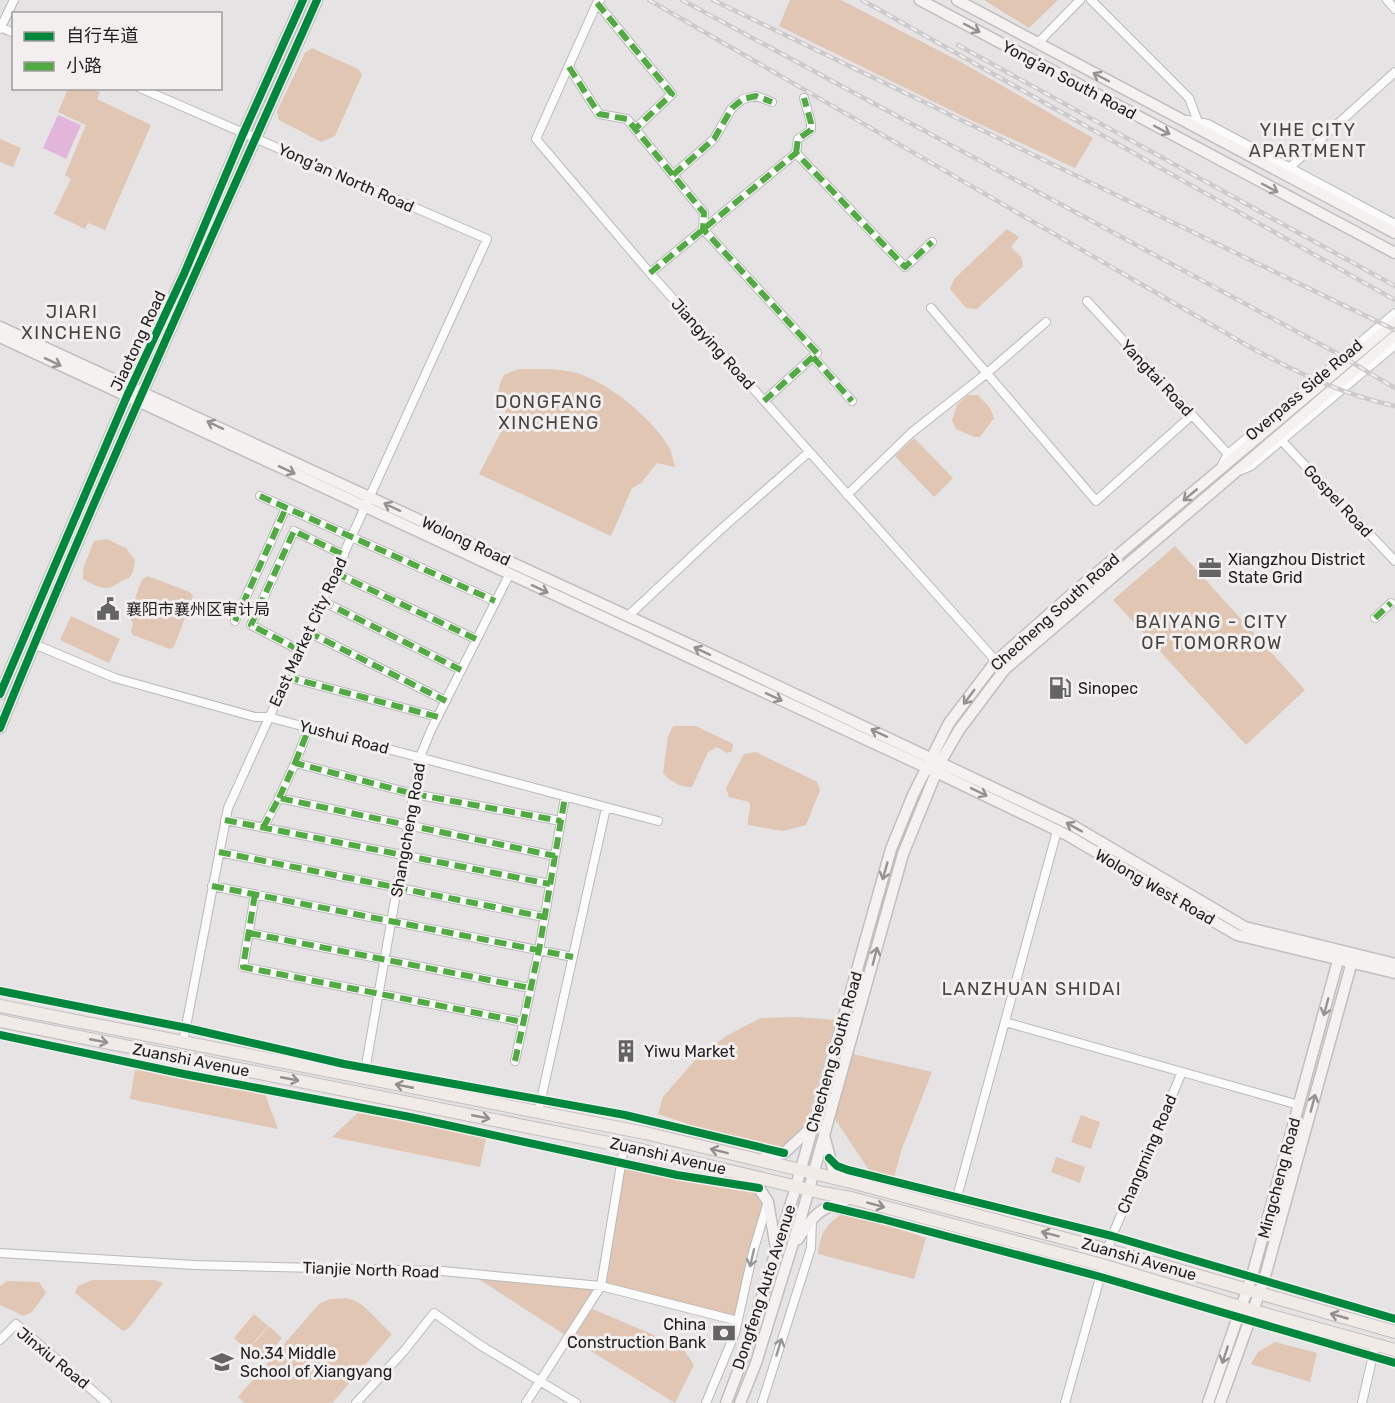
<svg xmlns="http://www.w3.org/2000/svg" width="1395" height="1403" font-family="Rubik,'Noto Sans SC',sans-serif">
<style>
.green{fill:#e0c6b3}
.water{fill:#e2b6db}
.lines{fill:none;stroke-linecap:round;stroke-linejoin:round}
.minor-casing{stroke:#bbb9b9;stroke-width:10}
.major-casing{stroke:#c0bfbf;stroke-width:13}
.highway-casing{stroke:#c0bfbf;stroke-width:14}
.minor{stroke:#fbfbfb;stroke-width:8}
.major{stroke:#f5f1f0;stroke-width:10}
.highway{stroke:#f1ebe8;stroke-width:12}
.rail-casing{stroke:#cccaca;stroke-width:4.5}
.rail{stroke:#f3efef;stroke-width:2;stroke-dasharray:7;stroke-linecap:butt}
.quiet{stroke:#52aa43;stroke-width:6;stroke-dasharray:12 6;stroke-linecap:butt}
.cycleway-casing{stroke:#f3efef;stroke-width:11}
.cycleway{stroke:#00873e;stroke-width:8}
.oneway{stroke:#959292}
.oneway2{stroke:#938f8e}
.oneway3{stroke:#989898}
.labels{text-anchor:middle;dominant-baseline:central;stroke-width:6;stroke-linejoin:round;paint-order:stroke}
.street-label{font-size:16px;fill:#201f1f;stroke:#f3efef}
.poi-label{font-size:16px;fill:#201f1f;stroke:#f3efef;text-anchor:start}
.neighbourhood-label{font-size:18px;letter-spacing:1.5px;fill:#484545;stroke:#f3efef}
</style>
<rect width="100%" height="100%" fill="#e5e3e3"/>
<!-- green -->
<path class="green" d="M790,0H841L961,62L1093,138L1075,168L973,121L779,26Z
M984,0H1058L1029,28Z
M312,48L358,69L362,75L335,136L321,142L279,120L277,111L305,53Z
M68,89H93L100,92L97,99L151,125L105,230L88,223L85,229L54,214L71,179L65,175L86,125L58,112Z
M0,139L21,148L13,167L0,162Z
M1007,229L1019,237L1011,247L1021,257L1023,266L977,309L966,308L950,289L954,279Z
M518,369C536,369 556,368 573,372C607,381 653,418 670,449C672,454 673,461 675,467L657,463L641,483L632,488L611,536L479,474L509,417C498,400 494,395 504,375Z
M968,395H978L990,408L994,418L980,437H974L956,429L952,420L957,405Z
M914,438L953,478L934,497L895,456Z
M107,539L126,548L135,560L133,572L129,578C122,580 118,584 111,587C102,591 91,583 83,579V569L94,541Z
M1175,546L1305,690L1246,745L1113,600Z
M147,576L190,592L193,596L174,647L170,649L133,635L131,631L133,623L128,616L142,580Z
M71,616L120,639L109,663L60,640Z
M673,726H696L733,744L732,751L727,753L717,747L708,752L692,787C682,788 669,781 663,773L668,736Z
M756,752L817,782L820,790L806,825L783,831L748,825C747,817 752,810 749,802L729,797L726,788L744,754Z
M797,1017L836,1020L802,1138L784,1153L766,1150L658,1114L663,1097L695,1060L726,1036L761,1018Z
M848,1053L932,1072L901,1151L893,1181L873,1176L831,1113Z
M136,1064L263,1089L278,1129L130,1099Z
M363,1108L487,1134L480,1167L332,1137Z
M1081,1115L1100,1122L1091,1149L1071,1142Z
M1056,1157L1085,1167L1080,1183L1051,1172Z
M622,1163L759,1188L768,1202L738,1321L601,1286L588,1307L682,1347L694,1365L675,1403L568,1337L471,1274L601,1286Z
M846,1211L926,1238L914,1279L818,1254C821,1230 827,1224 846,1211Z
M92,1280H154L163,1283L129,1328L123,1331L75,1293L78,1286Z
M7,1281L39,1282L46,1293L32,1312L24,1316L0,1305V1286Z
M330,1299C336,1299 344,1298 350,1299C364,1302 380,1324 392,1334L332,1403H245L238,1397L319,1304Z
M254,1314L268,1326L247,1350L234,1338Z
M269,1326L282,1338L262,1362L248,1350Z
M1275,1342L1317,1353L1310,1382L1251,1364L1258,1352Z"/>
<!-- water -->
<path class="water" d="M58,115L81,125L66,159L43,148Z"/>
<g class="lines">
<!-- minor casing -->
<g class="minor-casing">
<path id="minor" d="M600,0L597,3L536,139L650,273L996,661
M1091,0L1189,98L1198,122
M1387,0L1395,9
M597,3L672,94L635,129
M0,27L14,33
M0,29L14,0
M1038,43L1080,0
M569,67L599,114L627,119L704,213L703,229L817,353L764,401
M140,88L487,239L228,808L183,1042
M1187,120L1208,124L1395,224
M796,153L798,139L811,130V123L804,98
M1289,168L1395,72
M673,175L714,139L732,108L743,99L756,96L772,102
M650,273L796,153L905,267L932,242
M1087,301L1228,454
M931,308L1096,501L1192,415
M813,357L852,401
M1281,440L1395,561
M1222,465L1228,454L1395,313
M1241,470L1251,466L1395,345
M847,495L911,433L987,373L1046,322
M260,496L495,601
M335,573L476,639
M322,601L461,670
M628,616L719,531L809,452
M1375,618L1391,603
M235,621L286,508
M308,632L446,701
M34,644L115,678L255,717H268L658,821
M299,650L251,625L294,531L344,555
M287,677L438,717
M295,763L309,728
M279,798L295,763L414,794L561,821
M225,820L550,884
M263,828L279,798L555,856
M219,852L544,917
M212,886L573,957
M255,894L243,967L523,1022
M249,933L530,988
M0,991L187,1028L344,1064L625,1115L781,1153
M1005,1022L1299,1105
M0,1035L184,1074L410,1117L677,1175L758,1188
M515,1061L539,950L565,797
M365,1071L420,757L431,730L509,575
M540,1104L606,808
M831,1160L837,1166L848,1170L1112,1236L1395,1319
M957,1197L1057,831
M829,1207L882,1219L1101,1277L1395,1363
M1108,1250L1112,1236L1182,1072
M0,1253L194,1265L442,1271L601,1286L738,1321
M0,1340L16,1324L107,1403
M356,1403L404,1351L434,1313L480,1345L576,1403
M526,1403L601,1286L624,1146
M706,1403L735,1333L753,1252L767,1205
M762,1403L811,1248L812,1219
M1065,1403L1101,1274
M1362,1403L1374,1351"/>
</g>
<!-- major casing -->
<g class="major-casing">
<path id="major" d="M920,0L1395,253
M957,0L1395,233
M0,327L695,647L1072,825L1245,927L1395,964
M0,337L936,772L1067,835L1237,935L1395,973
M0,694L127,396L184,274L243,134L303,0
M0,728C99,483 210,242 317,0
M825,1139L833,1169L848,1180
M758,1160L784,1153L812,1127
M741,1174L759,1188L768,1202L776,1248
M798,1239C816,1211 820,1209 851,1198
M726,1403L743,1358L795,1190L891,849L913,795L949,723L996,661L1073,593L1395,322
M740,1403L756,1363L802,1214L903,854L940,763L959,730L1005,669L1395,336
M1208,1403L1252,1276L1340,953
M1220,1403L1264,1280L1353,958"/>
</g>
<!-- highway casing -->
<g class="highway-casing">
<path id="highway" d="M0,1006L645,1133L851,1182L1108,1250L1395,1332
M0,1021L624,1146L823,1193L851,1198L1102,1265L1254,1311L1395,1350"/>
</g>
<!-- minor -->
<use href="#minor" class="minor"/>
<!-- major -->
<use href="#major" class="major"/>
<!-- highway -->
<use href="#highway" class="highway"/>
<!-- rail casing -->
<g class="rail-casing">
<path id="rail" d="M649,0L1257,351C1302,375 1345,395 1395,406
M682,0L1331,350L1395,388
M713,0L1395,330
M862,0L1395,300
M958,45L1395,286"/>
</g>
<!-- rail -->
<use href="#rail" class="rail"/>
<!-- quiet -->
<path class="quiet" d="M597,3L672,94L635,129
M569,67L599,114L627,119L704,213L703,229L817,353L764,401
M796,153L798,139L811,130V123L804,98
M673,175L714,139L732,108L743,99L756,96L772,102
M650,273L796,153L905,267L932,242
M813,357L852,401
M260,496L495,601
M335,573L476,639
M322,601L461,670
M1375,618L1391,603
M235,621L286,508
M308,632L446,701
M299,650L251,625L294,531L344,555
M287,677L438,717
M295,763L309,728
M279,798L295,763L414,794L561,821
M225,820L550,884
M263,828L279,798L555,856
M219,852L544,917
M212,886L573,957
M255,894L243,967L523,1022
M249,933L530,988
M515,1061L539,950L565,797"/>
<!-- cycleway casing -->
<g class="cycleway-casing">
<path id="cycleway" d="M0,694L127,396L184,274L243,134L303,0
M0,728C99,483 210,242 317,0
M0,991L187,1028L344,1064L625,1115L784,1153
M0,1035L184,1074L410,1117L677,1175L759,1188
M829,1158L837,1166L848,1170L1112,1236L1395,1319
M827,1206L882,1219L1101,1277L1395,1363"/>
</g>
<!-- cycleway -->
<use href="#cycleway" class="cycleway"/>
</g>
<!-- one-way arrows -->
<defs><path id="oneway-shaft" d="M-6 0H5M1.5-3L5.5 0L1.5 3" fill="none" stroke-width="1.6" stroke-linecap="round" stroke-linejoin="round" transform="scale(1.5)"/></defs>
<g class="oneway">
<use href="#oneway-shaft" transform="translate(972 28) rotate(28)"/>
<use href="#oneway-shaft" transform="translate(1101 77) rotate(-152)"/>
<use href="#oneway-shaft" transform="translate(1162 130) rotate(28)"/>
<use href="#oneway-shaft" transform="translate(1270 188) rotate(28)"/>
<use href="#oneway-shaft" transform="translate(53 362) rotate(25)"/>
<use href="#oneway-shaft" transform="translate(215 425) rotate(-155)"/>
<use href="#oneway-shaft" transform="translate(287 470) rotate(25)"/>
<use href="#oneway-shaft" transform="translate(1190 495) rotate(140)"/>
<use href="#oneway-shaft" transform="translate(392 507) rotate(-155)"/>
<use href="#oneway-shaft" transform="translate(540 589) rotate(25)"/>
<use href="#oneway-shaft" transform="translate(702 651) rotate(-155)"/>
<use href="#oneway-shaft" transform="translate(774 697) rotate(25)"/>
<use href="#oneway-shaft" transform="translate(969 697) rotate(127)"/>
<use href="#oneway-shaft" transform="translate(879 733) rotate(-155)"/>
<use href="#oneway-shaft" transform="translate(979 792) rotate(26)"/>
<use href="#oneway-shaft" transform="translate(1074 827) rotate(-151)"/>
<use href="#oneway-shaft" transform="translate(885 871) rotate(106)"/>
<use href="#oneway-shaft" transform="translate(875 956) rotate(-75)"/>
<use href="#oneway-shaft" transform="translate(1326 1007) rotate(105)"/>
<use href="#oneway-shaft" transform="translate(1313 1103) rotate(-75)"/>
<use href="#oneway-shaft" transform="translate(1225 1355) rotate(108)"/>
</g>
<g class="oneway2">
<use href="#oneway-shaft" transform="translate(99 1041) rotate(11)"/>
<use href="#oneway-shaft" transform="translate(290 1079) rotate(11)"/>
<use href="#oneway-shaft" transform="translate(404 1086) rotate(-169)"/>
<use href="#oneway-shaft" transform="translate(481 1117) rotate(11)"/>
<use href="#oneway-shaft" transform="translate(719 1151) rotate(-166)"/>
<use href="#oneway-shaft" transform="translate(876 1205) rotate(15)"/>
<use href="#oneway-shaft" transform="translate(1050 1234) rotate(-165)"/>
<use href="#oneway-shaft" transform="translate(1339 1316) rotate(-164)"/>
</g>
<g class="oneway3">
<use href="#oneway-shaft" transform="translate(752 1258) rotate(103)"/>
<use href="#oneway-shaft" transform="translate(779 1347) rotate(-73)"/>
</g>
<!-- icons -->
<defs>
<g id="office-bare" transform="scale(1.8)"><path d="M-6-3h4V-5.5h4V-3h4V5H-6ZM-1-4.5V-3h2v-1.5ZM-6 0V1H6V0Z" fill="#656464" stroke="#f3efef" stroke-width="2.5" paint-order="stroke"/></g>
<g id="civic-bare" transform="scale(1.8)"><path d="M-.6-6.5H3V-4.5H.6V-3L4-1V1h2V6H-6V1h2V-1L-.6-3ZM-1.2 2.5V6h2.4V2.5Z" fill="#656464" stroke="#f3efef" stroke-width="2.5" paint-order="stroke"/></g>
<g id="fuel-bare" transform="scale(1.8)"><path d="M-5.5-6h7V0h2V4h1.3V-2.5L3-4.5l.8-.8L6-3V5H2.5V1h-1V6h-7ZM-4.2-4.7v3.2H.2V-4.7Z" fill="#656464" stroke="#f3efef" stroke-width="2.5" paint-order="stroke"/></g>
<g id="building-bare" transform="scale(1.8)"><path d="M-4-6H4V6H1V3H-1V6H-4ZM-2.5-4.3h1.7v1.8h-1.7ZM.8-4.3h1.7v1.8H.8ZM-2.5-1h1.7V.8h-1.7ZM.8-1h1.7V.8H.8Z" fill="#656464" stroke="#f3efef" stroke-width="2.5" paint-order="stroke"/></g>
<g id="bank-bare" transform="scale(1.8)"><path d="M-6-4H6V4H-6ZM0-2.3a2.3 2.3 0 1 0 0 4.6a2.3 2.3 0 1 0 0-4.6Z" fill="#656464" stroke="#f3efef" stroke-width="2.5" paint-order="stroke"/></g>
<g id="school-bare" transform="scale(1.8)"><path d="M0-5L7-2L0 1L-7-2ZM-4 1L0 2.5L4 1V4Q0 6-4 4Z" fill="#656464" stroke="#f3efef" stroke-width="2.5" paint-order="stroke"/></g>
</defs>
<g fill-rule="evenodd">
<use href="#office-bare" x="1210" y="568"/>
<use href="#civic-bare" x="108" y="609"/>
<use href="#fuel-bare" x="1060" y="688"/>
<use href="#building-bare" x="626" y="1051"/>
<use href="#bank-bare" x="724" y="1333"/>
<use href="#school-bare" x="222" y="1362"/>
</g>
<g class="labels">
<!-- street labels -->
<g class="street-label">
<text transform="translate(1069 80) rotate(28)">Yong'an South Road</text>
<text transform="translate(346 178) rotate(24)">Yong'an North Road</text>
<text transform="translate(138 341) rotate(-65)">Jiaotong Road</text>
<text transform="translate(713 344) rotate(48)">Jiangying Road</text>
<text transform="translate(1157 378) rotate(47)">Yangtai Road</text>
<text transform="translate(1304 390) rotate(-40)">Overpass Side Road</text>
<text transform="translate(1338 501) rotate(47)">Gospel Road</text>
<text transform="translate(466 541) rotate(25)">Wolong Road</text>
<text transform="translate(1055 612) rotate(-42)">Checheng South Road</text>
<text transform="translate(308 632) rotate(-65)">East Market City Road</text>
<text transform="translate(344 737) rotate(15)">Yushui Road</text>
<text transform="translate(408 830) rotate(-80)">Shangcheng Road</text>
<text transform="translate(1155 887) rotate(30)">Wolong West Road</text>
<text transform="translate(834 1052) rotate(-74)">Checheng South Road</text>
<text transform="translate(191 1060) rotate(11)">Zuanshi Avenue</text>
<text transform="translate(1147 1154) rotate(-67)">Changming Road</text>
<text transform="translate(668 1156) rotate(13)">Zuanshi Avenue</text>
<text transform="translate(1279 1178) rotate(-75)">Mingcheng Road</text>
<text transform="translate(1139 1259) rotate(16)">Zuanshi Avenue</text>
<text transform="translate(371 1270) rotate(2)">Tianjie North Road</text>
<text transform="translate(764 1287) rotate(-72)">Dongfeng Auto Avenue</text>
<text transform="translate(53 1358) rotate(39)">Jinxiu Road</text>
</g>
<!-- poi labels -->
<g class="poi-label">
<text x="1228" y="559">Xiangzhou District<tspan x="1228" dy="18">State Grid</tspan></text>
<text x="126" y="609">襄阳市襄州区审计局</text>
<text x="1078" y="688">Sinopec</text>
<text x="644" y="1051">Yiwu Market</text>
<text x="706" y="1324" text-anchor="end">China<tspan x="706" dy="18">Construction Bank</tspan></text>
<text x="240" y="1353">No.34 Middle<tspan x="240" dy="18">School of Xiangyang</tspan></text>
</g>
<!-- neighbourhood labels -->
<g class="neighbourhood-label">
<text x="1308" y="130">YIHE CITY<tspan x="1308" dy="21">APARTMENT</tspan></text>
<text x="72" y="312">JIARI<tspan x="72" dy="21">XINCHENG</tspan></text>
<text x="549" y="402">DONGFANG<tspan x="549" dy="21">XINCHENG</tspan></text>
<text x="1212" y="622">BAIYANG - CITY<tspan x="1212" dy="21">OF TOMORROW</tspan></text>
<text x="1032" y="989">LANZHUAN SHIDAI</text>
</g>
</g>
<!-- legend -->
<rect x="12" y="12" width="210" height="78" fill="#f3efef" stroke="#9f9c9c" stroke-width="1.5"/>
<rect x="24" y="32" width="30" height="9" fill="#00873e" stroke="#9f9c9c" stroke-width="1.5"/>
<text x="66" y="42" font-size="18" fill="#201f1f">自行车道</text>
<rect x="24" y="62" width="30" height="9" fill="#52aa43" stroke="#9f9c9c" stroke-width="1.5"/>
<text x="66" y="72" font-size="18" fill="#201f1f">小路</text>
</svg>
